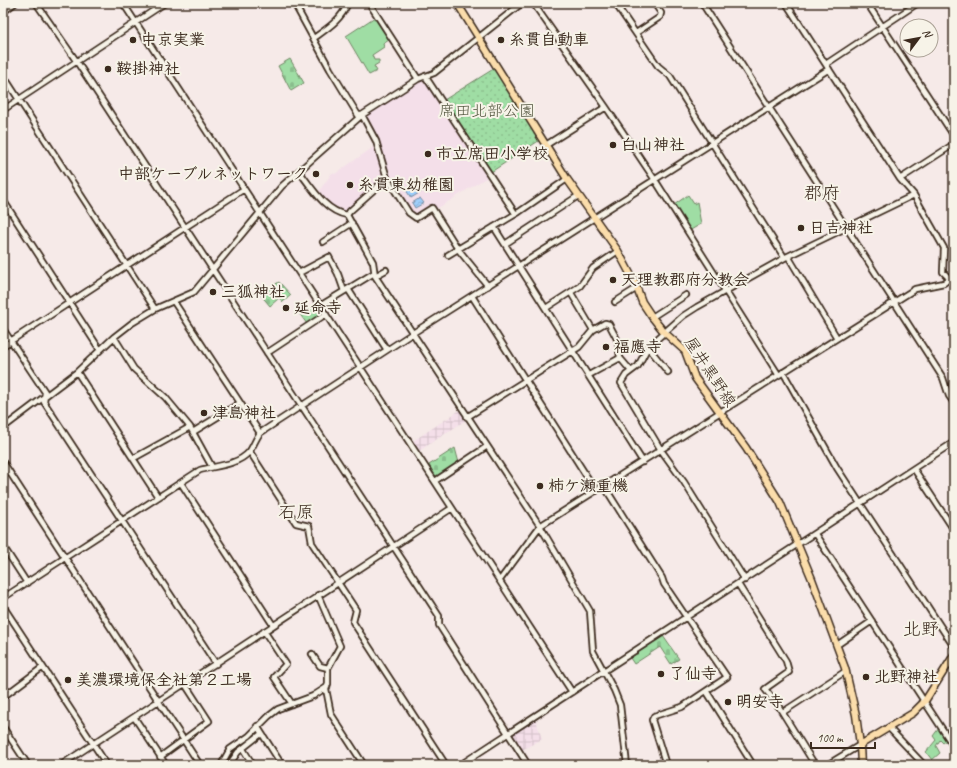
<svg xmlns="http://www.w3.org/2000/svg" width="957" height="768" font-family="Caveat,'Klee One',sans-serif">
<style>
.built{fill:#f4dfe9}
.industrial{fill:url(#industrial-grid)}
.grass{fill:#9fdda4;stroke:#6d8461}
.cemetery{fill:url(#cemetery-stones);stroke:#6d8461}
.park{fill:url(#park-dots);stroke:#6d8461}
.water{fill:url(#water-waves);stroke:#778da3}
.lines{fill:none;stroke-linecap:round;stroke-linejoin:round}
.minor-casing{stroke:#3b2a1e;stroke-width:8}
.major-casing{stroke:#3b2a1e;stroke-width:9}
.minor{stroke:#f7f3e8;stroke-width:4.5}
.major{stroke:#fbddab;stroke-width:6}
.poi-dot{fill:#3b2a1e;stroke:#f7f3e8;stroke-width:1.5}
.labels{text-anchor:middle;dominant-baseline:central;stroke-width:4;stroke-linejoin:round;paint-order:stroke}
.poi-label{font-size:16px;font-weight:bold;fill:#3b2a1e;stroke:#f7f3e8;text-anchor:start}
.park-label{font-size:16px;fill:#545740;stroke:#f7f3e8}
.street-label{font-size:16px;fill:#3b2a1e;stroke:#f7f3e8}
.quarter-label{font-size:18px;fill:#3b2a1e;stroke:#f7f3e8}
</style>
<defs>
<pattern id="industrial-grid" width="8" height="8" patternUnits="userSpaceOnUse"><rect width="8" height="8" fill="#f4dfe9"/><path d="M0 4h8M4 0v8" fill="none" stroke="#d2c0c7"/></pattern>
<pattern id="cemetery-stones" width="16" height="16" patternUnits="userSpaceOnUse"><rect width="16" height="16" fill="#9fdda4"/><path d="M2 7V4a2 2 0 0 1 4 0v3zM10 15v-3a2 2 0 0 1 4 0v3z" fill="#8abe8d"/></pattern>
<pattern id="park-dots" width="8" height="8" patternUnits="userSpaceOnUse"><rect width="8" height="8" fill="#9fdda4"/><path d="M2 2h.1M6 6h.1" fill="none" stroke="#8abe8d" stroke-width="1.8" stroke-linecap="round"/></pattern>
<pattern id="water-waves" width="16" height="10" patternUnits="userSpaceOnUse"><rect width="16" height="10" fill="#9fcffb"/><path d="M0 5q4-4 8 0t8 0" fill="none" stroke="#8ab2d7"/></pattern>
</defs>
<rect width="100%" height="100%" fill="#f6eae8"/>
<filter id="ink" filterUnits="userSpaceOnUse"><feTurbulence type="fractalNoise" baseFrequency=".025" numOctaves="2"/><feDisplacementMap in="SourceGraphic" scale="8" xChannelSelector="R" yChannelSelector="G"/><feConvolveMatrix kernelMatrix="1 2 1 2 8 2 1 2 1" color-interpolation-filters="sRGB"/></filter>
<g filter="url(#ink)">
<!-- built -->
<path class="built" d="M425,79L438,98L437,102L441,109H445L489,176L435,210L432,206L420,213L413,215L395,190L385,168L378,141L366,119L368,115L421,80Z
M375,146L384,175L383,179L346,212H343L335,209L328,204L319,191L332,173L335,174Z"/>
<!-- industrial -->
<path class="industrial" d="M460,410L466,420L419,451L413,441Z
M536,720L542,739L522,750L512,734Z"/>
<!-- grass -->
<path class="grass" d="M375,17L389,40L383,44L384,47L372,55L374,60H379V63L374,66L377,71L369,75L346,36Z
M688,195L694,204L697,202L701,224L689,231L674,205Z
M317,305L322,312L320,315L307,324L299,313Z
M939,728L947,740L943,743L940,740L936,746L940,753L932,760L926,752L936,740L933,736Z"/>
<!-- cemetery -->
<path class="cemetery" d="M290,59L304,83L291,91L278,66Z
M279,282L291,295L283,302L279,298L270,306L260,294Z
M455,448L459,463L437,478L429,465Z
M663,636L679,659L671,664L660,647L634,664L630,658Z"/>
<!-- park -->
<path class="park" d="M495,68L540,140L491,172L444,100Z"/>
<!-- water -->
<path class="water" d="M419,182L424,190L411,198L406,190Z
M420,198L424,203L415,208L412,203Z"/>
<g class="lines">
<!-- minor casing -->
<g class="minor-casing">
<path id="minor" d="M36,3L77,62L439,616V625L528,765
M123,3L572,692
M294,3L330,69L358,115H362L376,141L387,178L409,213L416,218L432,208L458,249L488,286
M369,3L418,79
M533,3L606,107L655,180L778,374
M615,3L658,66L670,76L784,257
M702,3L943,378L949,396L954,403
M786,3L900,179L914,195L944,248L943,272L954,283
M867,3L954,136
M953,3L954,5
M3,12L15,3
M636,33L660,17L661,13L654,3
M314,38C328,28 341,20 348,3
M826,64L918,3
M3,75L155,309
M425,76L515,213
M3,110L165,3
M546,145L606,107
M299,171C312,188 325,211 347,215
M900,179L954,144
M3,200L100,350
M347,215L373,262L375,276L540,526L590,611L593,651L614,690L620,705L627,765
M347,215L350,211L387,178
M494,227L643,462
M323,242L352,223
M505,244L578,196
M448,255L519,212L567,179
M788,256L837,338
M299,273L329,257L338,274L344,291
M375,276L386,270
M348,289L387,350
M571,293L593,330
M472,296L596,491
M174,302L260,433
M615,302L637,288
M320,306L374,273
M546,308L580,286L593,268L618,251
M652,317L686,295
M3,329L45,392L44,402L216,664
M114,337L134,369L165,397L190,427L212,467
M3,346L244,189
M648,347L668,372
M267,353L326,314
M620,358L631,371
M77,372L158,497
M783,372L837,468L954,647
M467,417L579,347L593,330L605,323L609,324L618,341L620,358L589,375
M3,428L77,372L114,337L132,323L155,309L194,292L282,186L362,115L418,79L434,73L522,3
M193,432L240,403
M250,452L296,523L309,526L312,543L356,610L353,622L446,765
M134,458L190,427
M3,462L200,765
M914,469L954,530
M435,481L486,447
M181,483L273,625
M604,486L662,578L664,584L727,677L682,707L654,716L652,720L666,765
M815,534L954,747
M3,546L27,583
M500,580L540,526L915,289L944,283L950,278
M745,580L684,482L661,450L621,383L626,375L638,366L648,347L683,316L697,307L788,256L914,195
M738,584L786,661L789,672L765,689L779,707L815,765
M318,595L340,646L328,668V684L326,689L331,714L364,765
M3,598L200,470C215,466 238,465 249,452C252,449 256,438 260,433L413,333L829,69
M3,606L107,765
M264,631L286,664L274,677L292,704
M837,645L872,621
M312,654L320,666L328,668
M707,692L753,765
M3,697L43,667
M783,712L846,671
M134,717L166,765
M257,726L282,765
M3,727L28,765
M889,728L924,765
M243,749L253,765
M160,757L209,721L185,684
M61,765L452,508
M221,765L230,749L249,736L269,716L278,709L313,696L327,687
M229,765L238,752L261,734
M460,765L954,442
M827,765L860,745"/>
</g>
<!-- major casing -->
<g class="major-casing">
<path id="major" d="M457,3L567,179L618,251L635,283L642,302L652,317L664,332L685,351L695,378L746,448L780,502L812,579L845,668L856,715L860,745L861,765
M860,745L913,713L925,701L954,655"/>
</g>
<!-- minor -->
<use href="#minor" class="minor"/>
<!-- major -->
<use href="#major" class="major"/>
</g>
</g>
<!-- markers -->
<g class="poi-dot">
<circle cx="133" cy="40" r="4"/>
<circle cx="501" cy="40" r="4"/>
<circle cx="108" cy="69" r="4"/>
<circle cx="613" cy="145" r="4"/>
<circle cx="428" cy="154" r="4"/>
<circle cx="316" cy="174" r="4"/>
<circle cx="350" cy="185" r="4"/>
<circle cx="801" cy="228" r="4"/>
<circle cx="613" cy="280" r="4"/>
<circle cx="213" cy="292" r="4"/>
<circle cx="286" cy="308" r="4"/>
<circle cx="606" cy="347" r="4"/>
<circle cx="204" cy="413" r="4"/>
<circle cx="540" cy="486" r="4"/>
<circle cx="661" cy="674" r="4"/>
<circle cx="866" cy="677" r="4"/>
<circle cx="68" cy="680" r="4"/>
<circle cx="728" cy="702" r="4"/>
</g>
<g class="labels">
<!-- poi labels -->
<g class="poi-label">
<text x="141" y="40">中京実業</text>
<text x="509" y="40">糸貫自動車</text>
<text x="116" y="69">鞍掛神社</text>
<text x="621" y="145">白山神社</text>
<text x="436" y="154">市立席田小学校</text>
<text x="308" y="174" text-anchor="end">中部ケーブルネットワーク</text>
<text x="358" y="185">糸貫東幼稚園</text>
<text x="809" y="228">日吉神社</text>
<text x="621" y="280">天理教郡府分教会</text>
<text x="221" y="292">三狐神社</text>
<text x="294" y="308">延命寺</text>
<text x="614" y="347">福應寺</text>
<text x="212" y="413">津島神社</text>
<text x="548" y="486">柿ケ瀬重機</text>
<text x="669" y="674">了仙寺</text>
<text x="874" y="677">北野神社</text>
<text x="76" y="680">美濃環境保全社第２工場</text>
<text x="736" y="702">明安寺</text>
</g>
<!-- park labels -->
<g class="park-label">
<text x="487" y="111">席田北部公園</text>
</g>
<!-- street labels -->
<g class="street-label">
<text transform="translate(710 372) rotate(57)">屋井黒野線</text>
</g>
<!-- quarter labels -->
<g class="quarter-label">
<text x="822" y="193">郡府</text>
<text x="296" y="512">石原</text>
<text x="921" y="629">北野</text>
</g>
</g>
<!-- margin -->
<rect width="957" height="768" fill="none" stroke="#f7f3e8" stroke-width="16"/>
<rect x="8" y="8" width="941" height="752" fill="none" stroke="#3b2a1e" stroke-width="1.5" filter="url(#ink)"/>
<!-- north arrow -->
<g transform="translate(919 38) rotate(58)"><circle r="19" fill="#f7f3e8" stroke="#aca397"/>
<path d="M0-3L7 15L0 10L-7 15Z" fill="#3b2a1e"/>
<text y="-6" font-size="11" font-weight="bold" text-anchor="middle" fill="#3b2a1e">N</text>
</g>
<!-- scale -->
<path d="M811 742v6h64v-6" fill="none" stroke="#3b2a1e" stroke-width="2"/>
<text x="817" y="742" font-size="12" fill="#3b2a1e" stroke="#f7f3e8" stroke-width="3" paint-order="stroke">100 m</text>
</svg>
